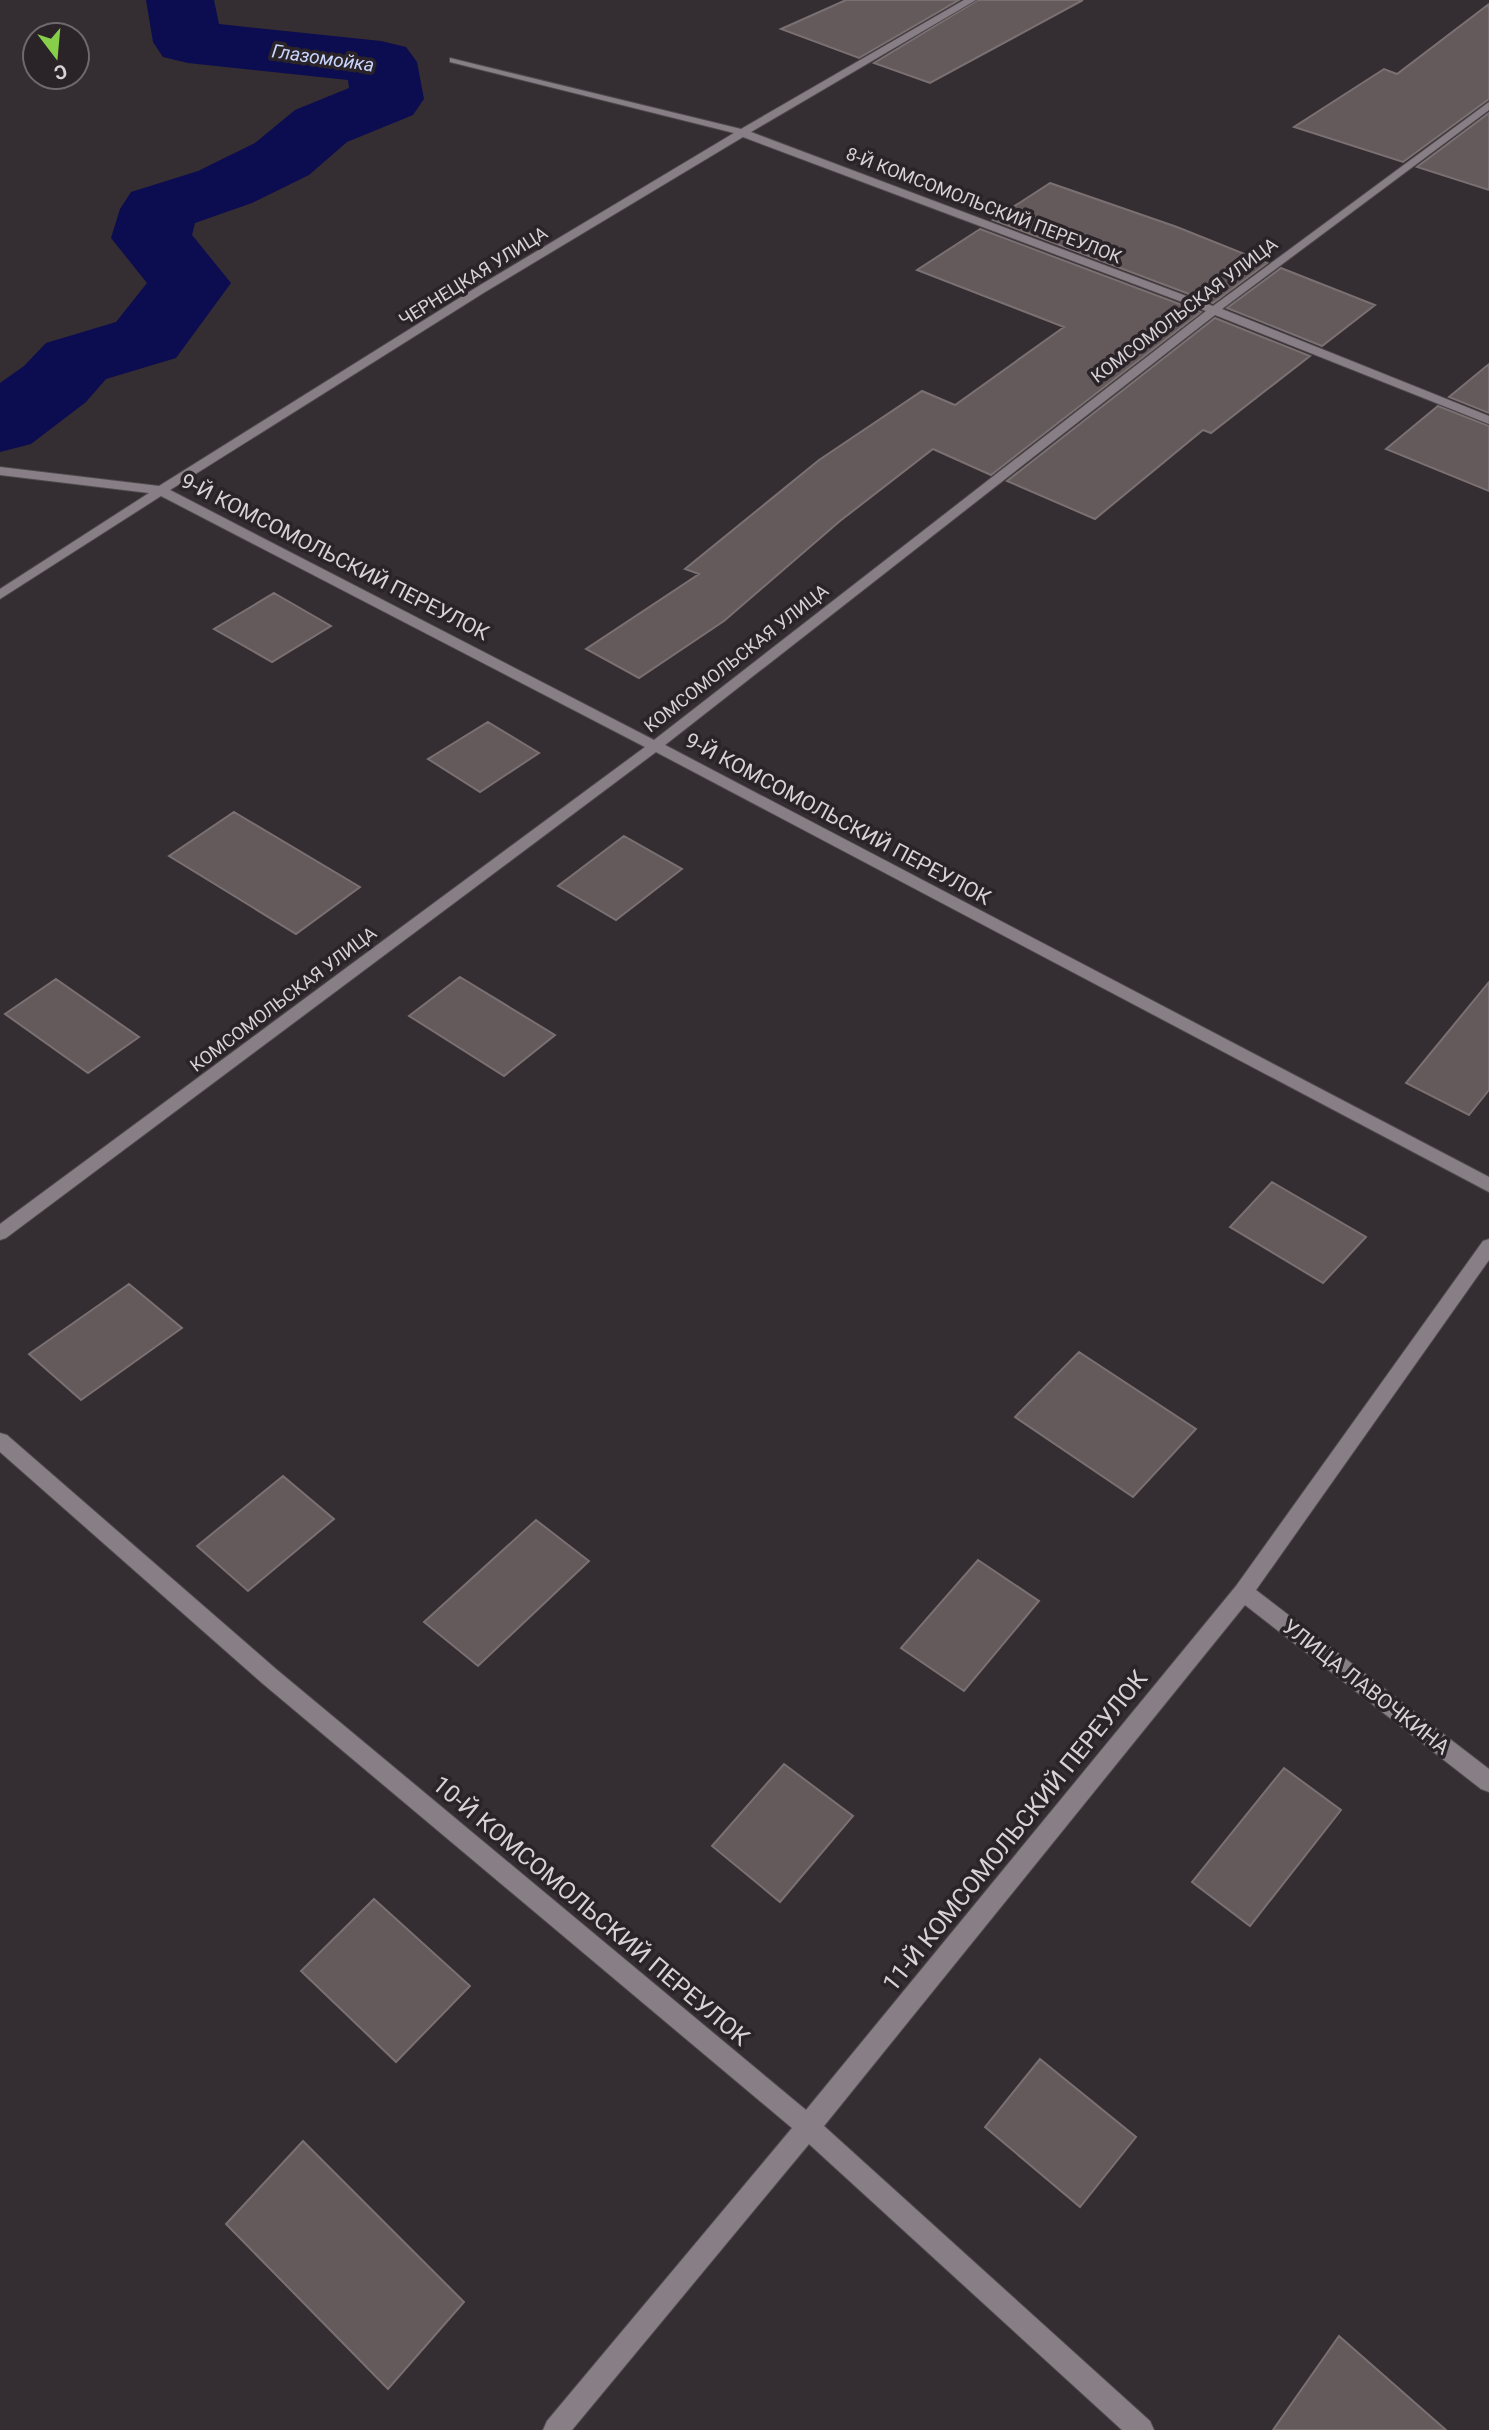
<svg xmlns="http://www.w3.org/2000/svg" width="1489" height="2430" font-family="Roboto,sans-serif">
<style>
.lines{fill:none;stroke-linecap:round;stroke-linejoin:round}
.river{fill:#0c0c51;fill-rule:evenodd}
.building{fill:#645a5c;stroke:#7a7071;stroke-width:2}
.minor-casing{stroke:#4f4a4e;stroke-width:2}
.minor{fill:#877f85;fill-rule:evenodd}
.labels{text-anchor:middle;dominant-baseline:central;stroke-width:7;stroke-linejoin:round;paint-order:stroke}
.far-street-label{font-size:18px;fill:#d6d2d5;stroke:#2a2328}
.far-water-label{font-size:19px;font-style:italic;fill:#c8d5ff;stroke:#2a2328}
.street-label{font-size:21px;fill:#d6d2d5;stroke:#2a2328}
.near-street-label{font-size:24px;fill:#d6d2d5;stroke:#2a2328}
</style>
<rect width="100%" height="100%" fill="#342d32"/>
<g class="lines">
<!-- river -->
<path class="river" d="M146,0H214L219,24L381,41L406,47L417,62L424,99L413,115L347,142L309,175L252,203L195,223L192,235L231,283L176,358L106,379L86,402L31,444L0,452V383L24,366L46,343L116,322L147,283L111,238L120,209L131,192L198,171L255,143L295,110L349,88L348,80L188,63L163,57L153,42Z"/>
</g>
<!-- building -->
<path class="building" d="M846,0H959L859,58L781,29Z
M978,0H1083L930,83L874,63Z
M1489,4V99L1403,162L1294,127L1384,69L1397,74Z
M1489,113V190L1417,167Z
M1050,183L1177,227L1267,263L1213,303L993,220Z
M980,229L1201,312L991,475L933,449L840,521L724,621L639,678L586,649L699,574L685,569L819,460L922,391L955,405L1064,327L917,270Z
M1281,268L1375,305L1322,346L1227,308Z
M1215,318L1310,356L1211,433L1203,430L1095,519L1007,481Z
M1489,364V413L1449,397Z
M1438,406L1489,426V491L1386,449Z
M274,593L331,626L272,662L214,629Z
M488,722L539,753L480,792L428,759Z
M234,812L360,887L296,934L169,856Z
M624,836L682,869L616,920L558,886Z
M460,977L555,1035L504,1076L409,1016Z
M56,979L139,1037L88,1073L5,1014Z
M1489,982V1090L1469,1115L1406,1083Z
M1272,1182L1366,1237L1323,1283L1230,1227Z
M129,1284L182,1328L81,1400L29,1354Z
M1079,1352L1196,1429L1133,1497L1015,1417Z
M283,1476L334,1519L248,1591L197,1546Z
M536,1520L589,1561L478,1666L424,1622Z
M978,1560L1039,1601L964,1691L901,1648Z
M784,1764L853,1816L780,1902L712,1846Z
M1284,1768L1341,1810L1250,1926L1192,1882Z
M374,1899L470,1986L396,2062L301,1971Z
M1040,2059L1136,2137L1080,2207L985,2127Z
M303,2141L464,2302L388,2389L226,2224Z
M1339,2336L1446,2430H1273Z"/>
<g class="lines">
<!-- minor casing -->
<g class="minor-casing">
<path id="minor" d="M964,0H976L751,132L1213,306L1489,102V110L1222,309L1489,416V424L1215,315L665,745L1489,1177V1192L656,752L6,1238L0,1240V1224L645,747L161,496L0,599V589L149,493L0,475V467L159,486L477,287L734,133L450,62V58L741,129ZM743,137L1206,311L654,740L170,490L485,292Z
M1489,1239V1260L1256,1590L1489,1769V1792L1481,1789L1245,1605L824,2126L1150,2421L1154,2430H1122L809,2144L572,2430H543L547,2421L792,2128L262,1683L0,1452V1433L7,1435L276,1669L806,2110L1236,1586L1483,1241Z"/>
</g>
<!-- minor -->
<use href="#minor" class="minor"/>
</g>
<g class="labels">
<!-- far-street labels -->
<g class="far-street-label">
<text transform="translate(984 205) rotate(21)">8-Й КОМСОМОЛЬСКИЙ ПЕРЕУЛОК</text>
<text transform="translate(473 276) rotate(-32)">ЧЕРНЕЦКАЯ УЛИЦА</text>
<text transform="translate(1184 310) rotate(-37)">КОМСОМОЛЬСКАЯ УЛИЦА</text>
<text transform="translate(736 658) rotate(-38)">КОМСОМОЛЬСКАЯ УЛИЦА</text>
<text transform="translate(283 999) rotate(-37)">КОМСОМОЛЬСКАЯ УЛИЦА</text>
</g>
<!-- far-water labels -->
<g class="far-water-label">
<text transform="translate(323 58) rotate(8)">Глазомойка</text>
</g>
<!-- street labels -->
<g class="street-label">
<text transform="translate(335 557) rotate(27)">9-Й КОМСОМОЛЬСКИЙ ПЕРЕУЛОК</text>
<text transform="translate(838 819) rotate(28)">9-Й КОМСОМОЛЬСКИЙ ПЕРЕУЛОК</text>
<text transform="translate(1366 1687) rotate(38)">УЛИЦА ЛАВОЧКИНА</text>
</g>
<!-- near-street labels -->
<g class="near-street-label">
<text transform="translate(1015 1831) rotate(-51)">11-Й КОМСОМОЛЬСКИЙ ПЕРЕУЛОК</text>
<text transform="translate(591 1911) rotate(40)">10-Й КОМСОМОЛЬСКИЙ ПЕРЕУЛОК</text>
</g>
</g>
<!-- north arrow -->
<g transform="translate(56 56) rotate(164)"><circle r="33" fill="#2a2328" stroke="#6f696d" stroke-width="2"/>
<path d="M0-5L12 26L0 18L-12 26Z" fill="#87cf4b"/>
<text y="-10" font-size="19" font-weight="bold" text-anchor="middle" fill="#d6d2d5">С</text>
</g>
</svg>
